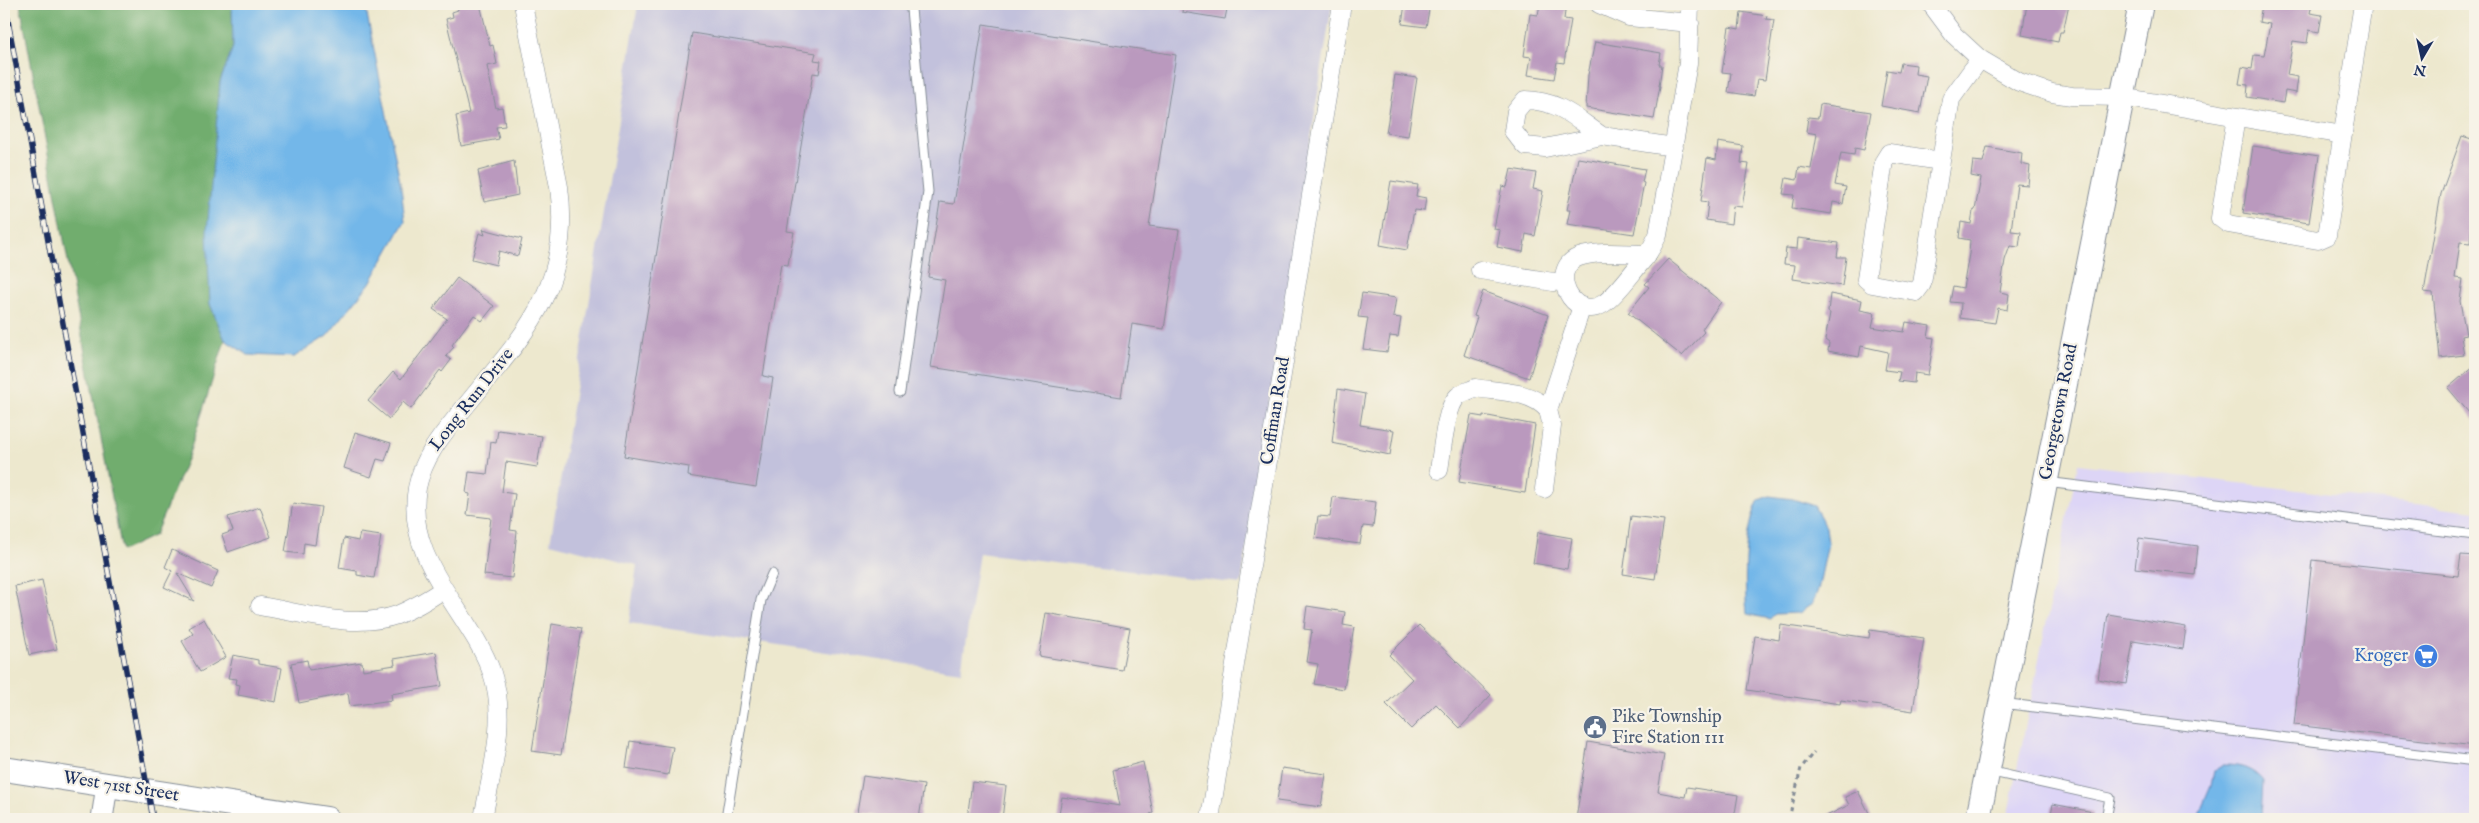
<svg xmlns="http://www.w3.org/2000/svg" width="2479" height="823" font-family="'IM FELL English',serif">
<style>
.built{fill:#ddd5f6}
.industrial{fill:#c2c1dc}
.forest{fill:#71ad6e;stroke:#466e66}
.water{fill:#73b7e9;stroke:#4773a4}
.building{fill:#ba99be}
.lines{fill:none;stroke-linecap:round;stroke-linejoin:round}
.service-casing{stroke:#848c96;stroke-width:11}
.minor-casing{stroke:#848c96;stroke-width:19}
.tertiary-casing{stroke:#848c96;stroke-width:23}
.secondary-casing{stroke:#848c96;stroke-width:26}
.path{stroke:#848c96;stroke-width:3;stroke-dasharray:4 4;stroke-linecap:butt}
.service{stroke:#fff;stroke-width:9}
.minor{stroke:#fff;stroke-width:18}
.tertiary{stroke:#fff;stroke-width:21}
.secondary{stroke:#fff;stroke-width:24}
.rail-casing{stroke:#1b2f5e;stroke-width:5.5}
.rail{stroke:#f7f3e8;stroke-width:4;stroke-dasharray:11;stroke-linecap:butt}
.labels{text-anchor:middle;dominant-baseline:central;stroke-width:4.5;stroke-linejoin:round;paint-order:stroke}
.street-label{font-size:18px;fill:#1b2f5e;stroke:#f7f3e8}
.shop-label{font-size:18px;fill:#366cbe;stroke:#f7f3e8;text-anchor:end}
.service-label{font-size:18px;fill:#4e5e75;stroke:#f7f3e8;text-anchor:start}
</style>
<rect width="100%" height="100%" fill="#f7f3e8"/>
<filter id="ink" filterUnits="userSpaceOnUse"><feTurbulence type="fractalNoise" baseFrequency=".02" numOctaves="2"/><feDisplacementMap in="SourceGraphic" scale="10" xChannelSelector="R" yChannelSelector="G"/><feConvolveMatrix kernelMatrix="1 2 1 2 8 2 1 2 1" color-interpolation-filters="sRGB"/></filter>
<filter id="wash" filterUnits="userSpaceOnUse"><feTurbulence type="fractalNoise" baseFrequency=".0096" numOctaves="4" result="noise"/><feDisplacementMap in="SourceGraphic" scale="20" xChannelSelector="R" yChannelSelector="G"/><feGaussianBlur stdDeviation="1.12" result="paint"/><feColorMatrix in="noise" values="0 0 0 0 0 0 0 0 0 0 0 0 0 0 0 0 0 1.4 0 .05"/><feComposite in="paint" operator="in"/></filter>
<g filter="url(#wash)">
<rect width="100%" height="100%" fill="#ede8ce"/>
<!-- built -->
<path class="built" d="M2078,464L2475,511V819H2007Z"/>
<!-- industrial -->
<path class="industrial" d="M638,4H1332L1241,584L979,553L961,672L629,623L637,565L550,543Z"/>
<!-- forest -->
<path class="forest" d="M20,4H232L233,47L220,82L210,304L225,340L188,457L155,535L122,551Z"/>
<!-- water -->
<path class="water" d="M232,4H365L401,187L405,221L370,283L327,336L294,357L248,355L225,340L210,304L207,232L220,82L233,47Z
M1769,496L1793,499L1814,506L1826,527L1828,543L1818,590L1812,604L1799,613L1775,614L1770,619L1747,614C1744,581 1744,530 1759,500Z
M2223,765C2240,765 2252,768 2263,781L2261,819H2197L2211,786L2214,771Z"/>
<g id="blocks">
<!-- building -->
<path class="building" d="M456,4H480L490,46L493,45L497,64L487,66L496,108L502,107L505,126L496,127L499,139L461,146L456,116L469,113L446,19L453,17L452,12L458,10Z
M1183,4H1228L1225,19L1182,12Z
M1405,4H1430L1426,27L1402,24Z
M1540,4H1566L1564,19L1571,20L1564,63L1557,62L1554,79L1528,75L1531,57L1524,56L1530,14L1538,15Z
M2027,4H2069L2063,32H2060L2058,42L2022,35Z
M2272,4H2312L2310,13L2322,15L2319,32L2309,30L2307,43L2293,41L2287,75L2298,77L2296,93L2285,91L2283,103L2247,97L2248,85L2239,84L2242,67L2252,69L2254,55L2264,56L2270,24L2259,22L2262,5L2271,7Z
M1741,12L1767,16L1766,19L1774,20L1765,80L1757,79L1754,96L1728,92L1731,73L1722,72L1729,27L1739,29Z
M983,24L1176,55L1149,226L1179,230L1164,329L1132,324L1121,397L931,367L945,280L928,277L940,202L954,204Z
M692,33L816,53L814,60L821,61L819,74L813,73L787,231L794,232L788,265L781,264L763,376L773,378L756,487L688,476L689,467L624,456Z
M1595,42L1661,53L1659,65H1662L1659,86H1660L1654,119L1586,108L1588,75Z
M1901,63L1916,65L1915,74L1927,76L1920,113L1881,106L1887,70L1899,72Z
M1395,75L1417,78L1408,136L1386,133Z
M1820,104L1871,112L1864,150L1855,148L1854,155L1841,153L1835,185L1846,187L1843,204L1833,202L1831,214L1792,208L1794,195L1783,194L1786,178L1797,180L1799,167L1811,169L1817,134L1806,132L1808,117L1818,118Z
M2462,136L2475,140V193L2470,243L2460,242L2455,278L2463,279L2460,301L2466,335L2461,336L2464,355L2440,358L2433,293L2424,292L2441,194Z
M1718,142L1743,146L1741,163L1749,164L1742,207L1733,206L1731,224L1706,220L1708,202L1701,201L1707,158L1716,160Z
M2253,146L2319,156L2309,223L2243,213Z
M1987,147L2022,153L2021,164L2030,166L2028,185L2017,184L2011,231L2021,232L2019,247L2010,246L2005,260L2000,292L2009,294L2007,310L1998,308L1995,323L1960,318L1961,303L1950,302L1953,286L1963,288L1969,254L1970,240L1959,238L1961,222L1971,224L1973,211L1975,210L1981,178L1971,176L1973,161L1983,162Z
M1578,158L1645,169L1642,182L1644,183L1634,234L1567,224L1570,210H1567Z
M514,161L518,195L484,202L478,171Z
M1511,169L1536,173L1533,189L1543,191L1535,236L1526,234L1523,252L1497,247L1500,230L1494,229L1502,186L1507,187Z
M1391,181L1418,185L1416,196L1426,198L1424,211L1414,210L1407,250L1380,245Z
M483,229L522,239L518,256L499,251L496,265L472,259L479,233L485,235Z
M1798,238L1839,243L1837,257H1846L1842,286L1793,279L1795,265L1784,264L1786,248L1797,249Z
M1668,259L1721,302L1702,329L1704,332L1682,356L1628,313L1649,287L1645,284Z
M457,278L494,306L482,321L474,315L452,345L454,347L446,356L451,360L442,372L440,370L411,409L403,402L389,419L368,401L393,372L401,379L447,319L433,309Z
M1483,291L1548,315L1529,378L1464,355L1477,317L1474,316Z
M1362,293L1396,298L1393,317L1401,318L1398,337L1390,336L1387,352L1363,349L1368,318L1358,317Z
M1830,294L1862,300L1860,310L1875,313L1872,327L1904,332L1906,322L1930,326L1928,337L1934,338L1928,375L1915,373L1914,383L1898,381L1900,372L1885,370L1888,352L1861,346L1859,357L1828,351L1829,343L1825,340L1830,313L1828,312Z
M2475,365V420L2448,388Z
M1338,389L1365,394L1360,425L1394,430L1390,455L1332,443Z
M1471,415L1483,417V415L1535,425L1525,493L1459,482Z
M498,430L542,436L537,467L506,462L502,492L515,494L510,530L517,531L512,578L484,575L491,518L467,515L470,494L466,493L469,472L487,474L491,442L496,443Z
M355,432L391,443L385,461L377,459L371,477L344,468Z
M1333,497L1376,502L1373,527L1363,526L1360,544L1315,538L1318,516L1330,517Z
M293,503L321,507L315,545L304,543L303,554L285,552Z
M260,507L271,537L228,552L222,535L233,531L228,517Z
M1631,516L1664,520L1655,579L1623,574Z
M1538,532L1572,538L1567,569L1533,563Z
M360,533L381,536L374,578L357,575V571L339,568L344,538L358,541Z
M2139,538L2198,546L2195,575L2135,568Z
M172,550L218,571L211,588L177,573L194,601L164,587L172,571L165,567Z
M2461,555L2475,556V746L2294,725L2312,560L2458,576Z
M42,580L57,649L29,655L15,586Z
M1307,606L1345,612L1343,625L1354,627L1344,689L1314,684L1318,664L1307,662L1312,630L1304,629Z
M1046,613L1130,628L1122,670L1039,656Z
M2108,614L2186,627L2183,649L2133,641L2126,684L2098,679Z
M204,619L226,657L200,672L182,641L193,634L189,628Z
M552,624L581,629L561,755L532,751Z
M1419,625L1491,695L1460,728L1436,704L1411,729L1386,704L1412,679L1389,655Z
M1781,625L1869,638L1870,630L1924,638L1913,711L1841,700L1840,704L1747,690L1755,636L1779,640Z
M436,652L442,686L391,694L392,700L350,706L348,693L299,703L291,663L307,660L309,670L362,662L363,670L395,665L394,659Z
M233,655L258,660V664L282,668L276,702L238,695L240,685L236,684L237,679L228,678Z
M630,741L673,747L668,775L626,768Z
M1588,742L1664,755L1658,792L1685,797L1687,787L1738,795L1734,819H1576Z
M1143,762L1153,813L1150,814L1149,819H1058L1062,797L1120,806L1113,770Z
M1282,768L1326,774L1321,807L1277,801Z
M863,776L924,785L919,819H902L857,813Z
M972,782L1006,786L1002,819H967Z
M1858,791L1872,819H1820L1849,805L1845,797Z
M2053,804L2093,812V819H2050Z"/>
</g>
</g>
<g filter="url(#ink)">
<use href="#blocks" fill-opacity="0" stroke="#848c96" stroke-width="1"/>
<g class="lines">
<!-- service casing -->
<g class="service-casing">
<path id="service" d="M900,392L928,192L911,9L906,4
M2046,482L2475,535
M2001,703L2475,761
M1988,771L2110,798L2106,819
M726,819L761,600L772,574"/>
</g>
<!-- minor casing -->
<g class="minor-casing">
<path id="minor" d="M1599,4L1629,17L1690,23
M1931,4L1954,35L1980,59L2019,82L2052,93L2072,96L2122,97L2343,135
M2236,117L2220,218L2228,224L2318,240L2327,236L2363,4
M1602,136C1574,117 1560,101 1525,100L1516,111L1513,131L1525,146L1545,148L1602,136L1674,147
M1889,153L1941,161L1922,284L1916,292L1872,284L1866,279L1884,161Z
M1941,161L1951,99L1980,59
M1648,254C1627,254 1599,250 1579,257C1547,269 1572,323 1603,304C1617,295 1633,271 1644,259C1650,251 1654,244 1658,235L1688,63L1690,4
M1480,270L1553,282L1564,281
M1439,470C1442,453 1445,409 1457,397C1462,392 1469,391 1475,388C1499,392 1531,390 1548,410
M1544,489L1552,426L1548,410L1582,306
M260,606C303,613 354,630 397,615C414,608 429,599 444,589
M483,819C491,773 508,719 492,673C469,609 404,562 417,488C423,458 441,436 460,413C520,338 573,291 559,187L523,4
M1210,819L1342,4"/>
</g>
<!-- tertiary casing -->
<g class="tertiary-casing">
<path id="tertiary" d="M102,819L107,785"/>
</g>
<!-- secondary casing -->
<g class="secondary-casing">
<path id="secondary" d="M4,769L327,819
M1978,819L2141,4"/>
</g>
<!-- path -->
<path class="path" d="M1789,819L1801,768L1814,752"/>
<!-- service -->
<use href="#service" class="service"/>
<!-- minor -->
<use href="#minor" class="minor"/>
<!-- tertiary -->
<use href="#tertiary" class="tertiary"/>
<!-- secondary -->
<use href="#secondary" class="secondary"/>
<!-- rail casing -->
<g class="rail-casing">
<path id="rail" d="M5,4L153,819"/>
</g>
<!-- rail -->
<use href="#rail" class="rail"/>
</g>
</g>
<!-- icons -->
<defs>
<g id="supermarket-disc" transform="scale(1.25)"><circle r="9.5" fill="#3f7fe0" stroke="#f7f3e8"/><path d="M-6-5.5h2.5l.6 2H6L4.5 2H-2.5L-4.4-4H-6ZM-1.5 3.2a1.3 1.3 0 1 0 .1 0ZM3 3.2a1.3 1.3 0 1 0 .1 0Z" fill="#fff"/></g>
<g id="civic-disc" transform="scale(1.25)"><circle r="9.5" fill="#5c6f8a" stroke="#f7f3e8"/><path d="M-.6-6.5H3V-4.5H.6V-3L4-1V1h2V6H-6V1h2V-1L-.6-3ZM-1.2 2.5V6h2.4V2.5Z" fill="#fff"/></g>
</defs>
<g fill-rule="evenodd">
<use href="#supermarket-disc" x="2426" y="656"/>
<use href="#civic-disc" x="1595" y="727"/>
</g>
<g class="labels">
<!-- street labels -->
<g class="street-label">
<text transform="translate(472 400) rotate(-52)">Long Run Drive</text>
<text transform="translate(1276 411) rotate(-81)">Coffman Road</text>
<text transform="translate(2059 412) rotate(-79)">Georgetown Road</text>
<text transform="translate(121 787) rotate(9)">West 71st Street</text>
</g>
<!-- shop labels -->
<g class="shop-label">
<text x="2408" y="656">Kroger</text>
</g>
<!-- service labels -->
<g class="service-label">
<text x="1612" y="717">Pike Township<tspan x="1612" dy="21">Fire Station 111</tspan></text>
</g>
</g>
<!-- margin -->
<rect width="2479" height="823" fill="none" stroke="#f7f3e8" stroke-width="20"/>
<!-- north arrow -->
<g transform="translate(2422 58) rotate(189)" stroke="#f7f3e8" stroke-width="4" paint-order="stroke">
<path d="M0-4L9 19L0 12L-9 19Z" fill="#1b2f5e"/>
<text y="-8" font-size="14" font-weight="bold" text-anchor="middle" fill="#1b2f5e">N</text>
</g>
</svg>
